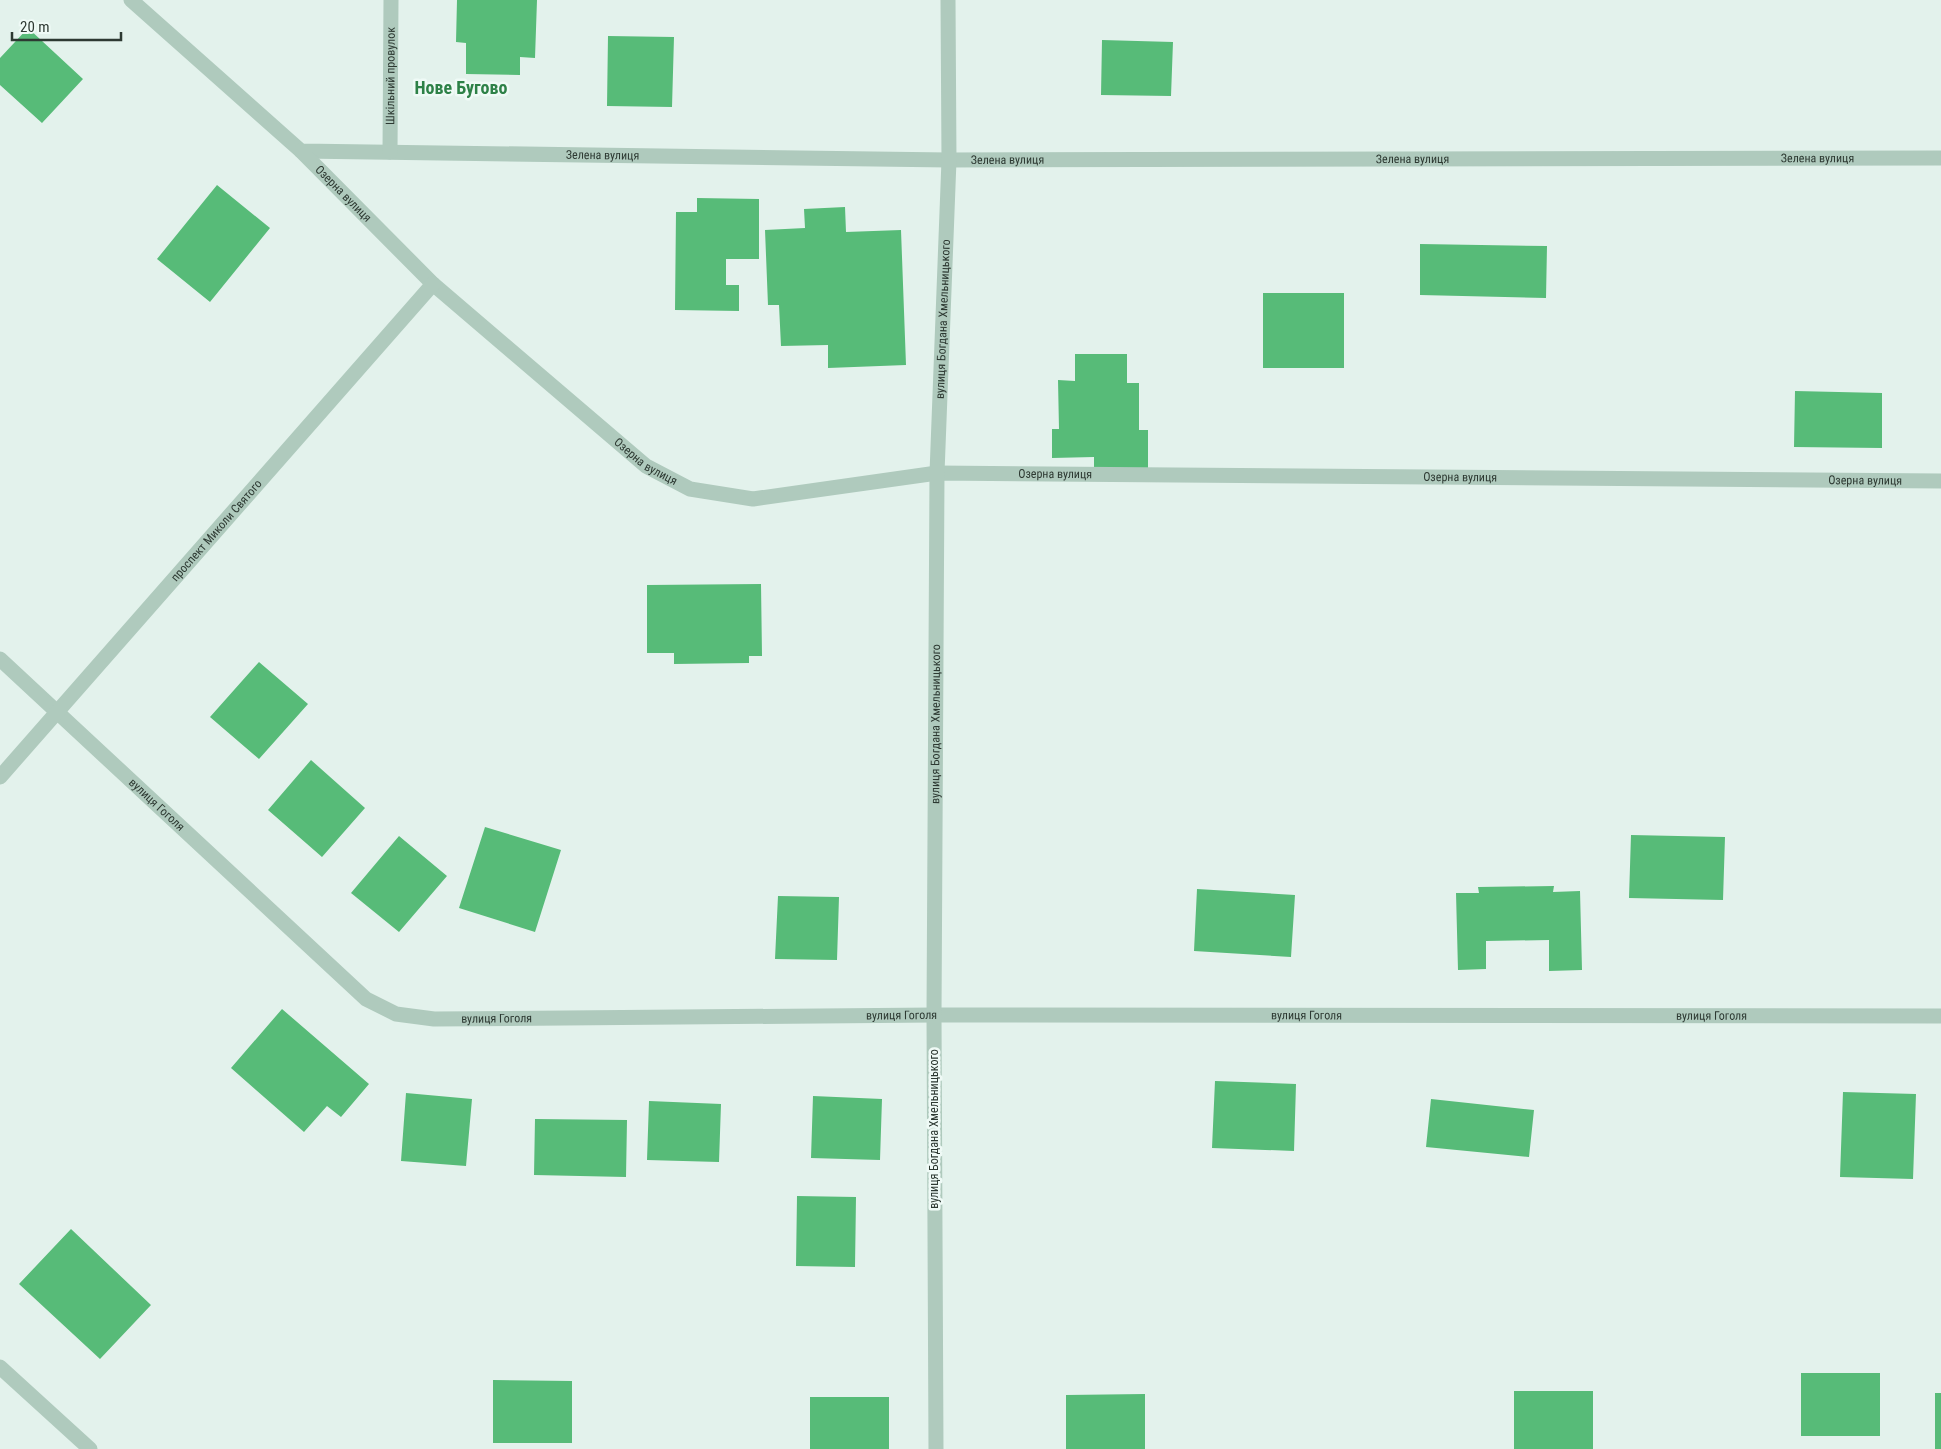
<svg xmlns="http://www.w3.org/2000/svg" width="1941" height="1449" font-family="'Roboto Condensed',sans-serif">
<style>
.building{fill:#57bb78}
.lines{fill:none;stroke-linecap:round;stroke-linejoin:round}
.minor{stroke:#afcabd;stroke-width:15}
.labels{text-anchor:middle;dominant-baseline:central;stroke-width:5;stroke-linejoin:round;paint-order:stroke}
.street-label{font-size:12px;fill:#2d3932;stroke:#effaf6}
.district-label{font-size:18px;font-weight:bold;fill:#2d8147;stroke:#effaf6}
</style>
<rect width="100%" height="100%" fill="#e3f2ec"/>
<!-- building -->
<path class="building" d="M457,0H537L535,58L520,57V75L466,74V43L456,42Z
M28,28L83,79L42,123L0,85V58Z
M608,36L674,37L672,107L607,106Z
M1102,40L1173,42L1171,96L1101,95Z
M217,185L270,228L210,302L157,259Z
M697,198L759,199V259H726V285H739V311L675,310L676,212H697Z
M845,207L846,232L901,230L906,365L828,368V345L781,346L779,305H768L765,230L805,228L804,209Z
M1420,244L1547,246L1546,298L1420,295Z
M1263,293H1344V368H1263Z
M1075,354H1127V383H1139V430H1148V469L1094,470V457L1052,458V429H1059L1058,380L1075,381Z
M1795,391L1882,393V448L1794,447Z
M761,584L762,656H749V663L674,664V653H647V585Z
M259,662L308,704L259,759L210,717Z
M311,760L365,808L322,857L268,810Z
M485,827L561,850L535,932L459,908Z
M1631,835L1725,837L1723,900L1629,898Z
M399,836L447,876L399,932L351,893Z
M1554,886L1553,892L1580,891L1582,970L1549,971V940L1486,941V969L1458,970L1456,893H1479L1478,887Z
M1197,889L1295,895L1291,957L1194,951Z
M778,896L839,897L837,960L775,959Z
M282,1009L369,1084L341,1117L327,1106L304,1132L231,1068Z
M1215,1081L1296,1084L1294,1151L1212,1148Z
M1843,1092L1916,1094L1913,1179L1840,1177Z
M406,1093L472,1099L466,1166L401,1161Z
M813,1096L882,1099L880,1160L811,1158Z
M1431,1099L1534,1110L1529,1157L1426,1147Z
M649,1101L721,1104L719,1162L647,1160Z
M535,1119L627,1120L626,1177L534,1175Z
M797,1196L856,1197L855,1267L796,1266Z
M71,1229L151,1305L100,1359L19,1284Z
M1801,1373H1880V1436H1801Z
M493,1380L572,1381V1443H493Z
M1514,1391H1593V1449H1514Z
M1935,1393H1941V1449H1935Z
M1145,1394V1449H1066V1395Z
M810,1397H889V1449H810Z"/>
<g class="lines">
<!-- minor -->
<g class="minor">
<path id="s1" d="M131,0L301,151L949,160L1941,158"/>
<path id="s2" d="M301,151L433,284L646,466L690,489L753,499L937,473L1941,481"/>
<path id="s3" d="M390,152L391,0"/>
<path id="s4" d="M0,659L366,999L396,1014L434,1019L934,1015L1941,1016"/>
<path id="s5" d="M0,777L433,284"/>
<path d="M0,1367L90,1449"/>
<path id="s6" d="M936,1449L934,1015L937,473L949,160L948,0"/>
</g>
</g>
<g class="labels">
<!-- street labels -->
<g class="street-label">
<text stroke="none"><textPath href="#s3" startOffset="76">Шкільний провулок</textPath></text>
<text stroke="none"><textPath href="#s1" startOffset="529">Зелена вулиця</textPath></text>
<text stroke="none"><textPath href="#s1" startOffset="1744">Зелена вулиця</textPath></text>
<text stroke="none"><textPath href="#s1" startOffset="1339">Зелена вулиця</textPath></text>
<text stroke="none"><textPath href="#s1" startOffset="934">Зелена вулиця</textPath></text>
<text stroke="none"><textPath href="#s2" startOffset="60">Озерна вулиця</textPath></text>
<text stroke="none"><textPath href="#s6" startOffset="1130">вулиця Богдана Хмельницького</textPath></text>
<text stroke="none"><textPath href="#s2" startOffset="465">Озерна вулиця</textPath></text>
<text stroke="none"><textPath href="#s2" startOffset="885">Озерна вулиця</textPath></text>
<text stroke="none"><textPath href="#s2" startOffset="1290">Озерна вулиця</textPath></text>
<text stroke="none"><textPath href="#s2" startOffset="1695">Озерна вулиця</textPath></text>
<text stroke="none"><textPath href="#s5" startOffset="328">проспект Миколи Святого</textPath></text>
<text stroke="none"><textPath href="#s6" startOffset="725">вулиця Богдана Хмельницького</textPath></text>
<text stroke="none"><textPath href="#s4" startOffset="214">вулиця Гоголя</textPath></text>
<text stroke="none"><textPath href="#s4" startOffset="1039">вулиця Гоголя</textPath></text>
<text stroke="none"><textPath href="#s4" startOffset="1444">вулиця Гоголя</textPath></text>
<text stroke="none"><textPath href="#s4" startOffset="1849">вулиця Гоголя</textPath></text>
<text stroke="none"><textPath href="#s4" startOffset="634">вулиця Гоголя</textPath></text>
<text transform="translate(934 1129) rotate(-90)">вулиця Богдана Хмельницького</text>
</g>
<!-- district labels -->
<g class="district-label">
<text x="461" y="87">Нове Бугово</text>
</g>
</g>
<!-- scale -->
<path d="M12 32v8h109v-8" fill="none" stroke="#2d3932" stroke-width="2.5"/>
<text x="20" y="32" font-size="15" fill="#2d3932" stroke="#effaf6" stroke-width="4" paint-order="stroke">20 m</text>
</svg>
